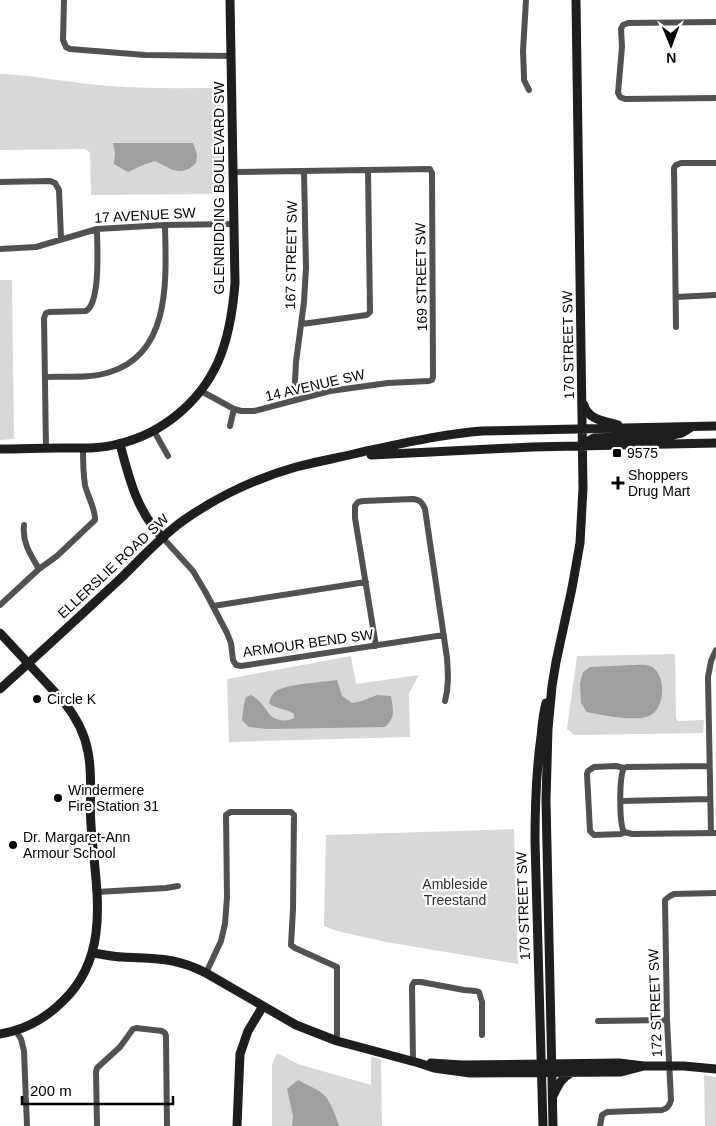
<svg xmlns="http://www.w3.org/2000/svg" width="716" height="1126" font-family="Helvetica,sans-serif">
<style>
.green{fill:#d8d8d8}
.water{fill:#9f9f9f}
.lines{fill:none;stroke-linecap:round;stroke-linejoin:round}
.street{stroke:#515151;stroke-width:6}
.secondary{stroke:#1e1e1e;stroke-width:9}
.poi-dot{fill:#000;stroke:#fff;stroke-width:2}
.labels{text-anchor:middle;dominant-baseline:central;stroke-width:4.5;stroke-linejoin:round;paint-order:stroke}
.street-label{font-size:14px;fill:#000;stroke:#fff}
.poi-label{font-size:14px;fill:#000;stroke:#fff;text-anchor:start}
.park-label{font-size:14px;fill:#2f2f2f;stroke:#fff}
</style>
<rect width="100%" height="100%" fill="#fff"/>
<!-- green -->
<path class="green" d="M0,74C37,75 74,84 111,86C148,89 186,88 223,88L226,194L91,195L90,153L86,149L0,150Z
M0,280H12L14,439L0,440Z
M675,654L676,718L678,721L704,720L703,733L574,735L567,729L577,656Z
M351,656L356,684L419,675L409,693L410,737L229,742L227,679Z
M514,829L518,964L386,942L337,931L324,926L326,835Z
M277,1053L298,1064L371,1085V1057L381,1059L382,1126H272V1064Z
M704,1075L716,1077V1126H705Z"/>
<!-- water -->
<path class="water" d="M113,143H193L197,154L196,163C181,178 171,169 155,161L143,165L128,172L114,164L115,153Z
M631,665C636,665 645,664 650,666C667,673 666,709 649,716C636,722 602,715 587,712L581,703L580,683L583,672L590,667Z
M337,680L342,696L352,703L362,701L377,695L391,696C393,710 396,717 385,727L267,729L249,727L242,720L244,704L246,697L251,695C255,697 258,700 261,703C265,707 267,712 271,716C277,721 288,722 294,718V714C286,708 276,710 269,703C270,698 273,692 278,690C289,684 323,682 337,680Z
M298,1080C307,1085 319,1089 326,1097C332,1105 336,1117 339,1126H292L293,1116L287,1089Z"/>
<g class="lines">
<!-- street -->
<path class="street" d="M64,0L63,40L66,47L70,49L145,55L231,56
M526,0L523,51L524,76V80L529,90
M716,22L628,23L623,25L621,29L622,47L618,93L620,97L625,99L716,98
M0,182L50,181L55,183L59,190L61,238
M0,249L36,247L97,229L165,225L234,224
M676,297L716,295
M302,324L367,315L370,312L368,170
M676,327L674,168L676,165L681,163H716
M45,377C66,376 90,379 110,372C172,353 166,277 165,225
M201,391L234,409L241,411H254L330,391L388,383L429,381L432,380L433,377L432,173L430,169L234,172
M296,400L295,381L296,362L304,302L306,268L304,171
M230,426L234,409
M154,431L168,456
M46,448L44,318L46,313L49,312L86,311C101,302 97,246 97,229
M24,525C22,542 30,554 39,569
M163,538L193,571L206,593L227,633L231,643L233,660L236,665L241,666L444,635
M0,605L39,569L57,556L95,520C96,510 87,495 85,485C83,472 83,460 83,448
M213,606L366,582
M376,646L355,518V506L358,502L363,501L413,499C420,500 422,502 425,509L447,658C448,673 449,687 445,701
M624,768C619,777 619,823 624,832
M621,801L710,799
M624,832L621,834L594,835L590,831L587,774L588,771L594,767L616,766L624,768L627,767L709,766
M624,832L632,834L716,833
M711,833L708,677L711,661L716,650
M97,892L166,888L178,886
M206,973L221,941L225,924L227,897L226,815L230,812H291L294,815L293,909L291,945L295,948L337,967V1041
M598,1021L667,1020
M16,1031L21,1039L24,1051L27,1126
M413,1061L412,986L414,982H421L464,990L476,991L479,992L482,1002V1035
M97,1126L96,1072L97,1068L120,1047L133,1029L136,1028L162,1031L165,1033L166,1036L167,1126
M600,1126L602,1115L607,1112L662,1110C667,1109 670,1105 671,1100L667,1020L665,900L670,896L674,894L716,893"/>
<!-- secondary -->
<path class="secondary" d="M584,405C588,420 605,421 618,425
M120,444C129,478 137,512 163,538
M583,446L585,443L594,438L672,435L682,433L690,428
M0,449C20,449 41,448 61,448C80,448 100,449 118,444C162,434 200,402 218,362C229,337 233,309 235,283L230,0
M371,455L532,447L716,443
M0,633L64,702C75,716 85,734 88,752C93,776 89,801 91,825C95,886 113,953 63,1001C45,1019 25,1030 0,1034
M0,689C40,653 80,616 120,579C141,559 160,537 184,520C217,497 257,478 296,467C319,461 343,457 366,451C405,443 443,434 482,431L716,426
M92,953C103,954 113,957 123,957C156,959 175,957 206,973L296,1025L337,1041L419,1063L434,1068L470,1073L621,1072L644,1066
M431,1063L462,1065L619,1063L644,1066H684L716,1069
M553,1096C558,1086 561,1078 571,1073
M237,1126L240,1054L248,1031L263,1006
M543,1126L535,841C535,806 536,772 541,737C542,725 543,714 546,703
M553,1126L546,800L548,729L552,686L556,662L572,588L580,543L583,488L576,0"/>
</g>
<!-- markers -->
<g class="poi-dot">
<rect x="612" y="448" width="10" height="10" rx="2.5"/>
<path d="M615.5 475.5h5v5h5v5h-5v5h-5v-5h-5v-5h5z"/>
<circle cx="37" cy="699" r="5"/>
<circle cx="58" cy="798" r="5"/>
<circle cx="13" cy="845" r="5"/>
</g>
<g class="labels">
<!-- street labels -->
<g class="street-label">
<text transform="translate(219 188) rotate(-90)">GLENRIDDING BOULEVARD SW</text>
<text transform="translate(145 215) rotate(-3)">17 AVENUE SW</text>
<text transform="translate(291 255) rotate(-89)">167 STREET SW</text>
<text transform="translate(421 277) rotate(-91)">169 STREET SW</text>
<text transform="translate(568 345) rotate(-91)">170 STREET SW</text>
<text transform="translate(315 385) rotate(-13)">14 AVENUE SW</text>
<text transform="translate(113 566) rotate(-43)">ELLERSLIE ROAD SW</text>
<text transform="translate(308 643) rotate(-8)">ARMOUR BEND SW</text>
<text transform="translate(523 906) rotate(-92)">170 STREET SW</text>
<text transform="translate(655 1003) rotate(-92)">172 STREET SW</text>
</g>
<!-- poi labels -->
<g class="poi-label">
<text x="627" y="453">9575</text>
<text x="628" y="475">Shoppers<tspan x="628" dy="16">Drug Mart</tspan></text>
<text x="47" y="699">Circle K</text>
<text x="68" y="790">Windermere<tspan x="68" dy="16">Fire Station 31</tspan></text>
<text x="23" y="837">Dr. Margaret-Ann<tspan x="23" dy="16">Armour School</tspan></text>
</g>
<!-- park labels -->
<g class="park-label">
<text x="455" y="884">Ambleside<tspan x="455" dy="16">Treestand</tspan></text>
</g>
</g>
<!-- north arrow -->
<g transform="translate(671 45) rotate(179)" stroke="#ffffff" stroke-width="4" paint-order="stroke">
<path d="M0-4L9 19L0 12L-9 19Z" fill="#000000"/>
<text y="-8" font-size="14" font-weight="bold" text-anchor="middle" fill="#000000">N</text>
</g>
<!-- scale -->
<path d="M22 1096v8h151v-8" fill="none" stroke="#000000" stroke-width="2.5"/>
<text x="30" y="1096" font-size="15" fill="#000000" stroke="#ffffff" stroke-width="4" paint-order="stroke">200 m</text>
</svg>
